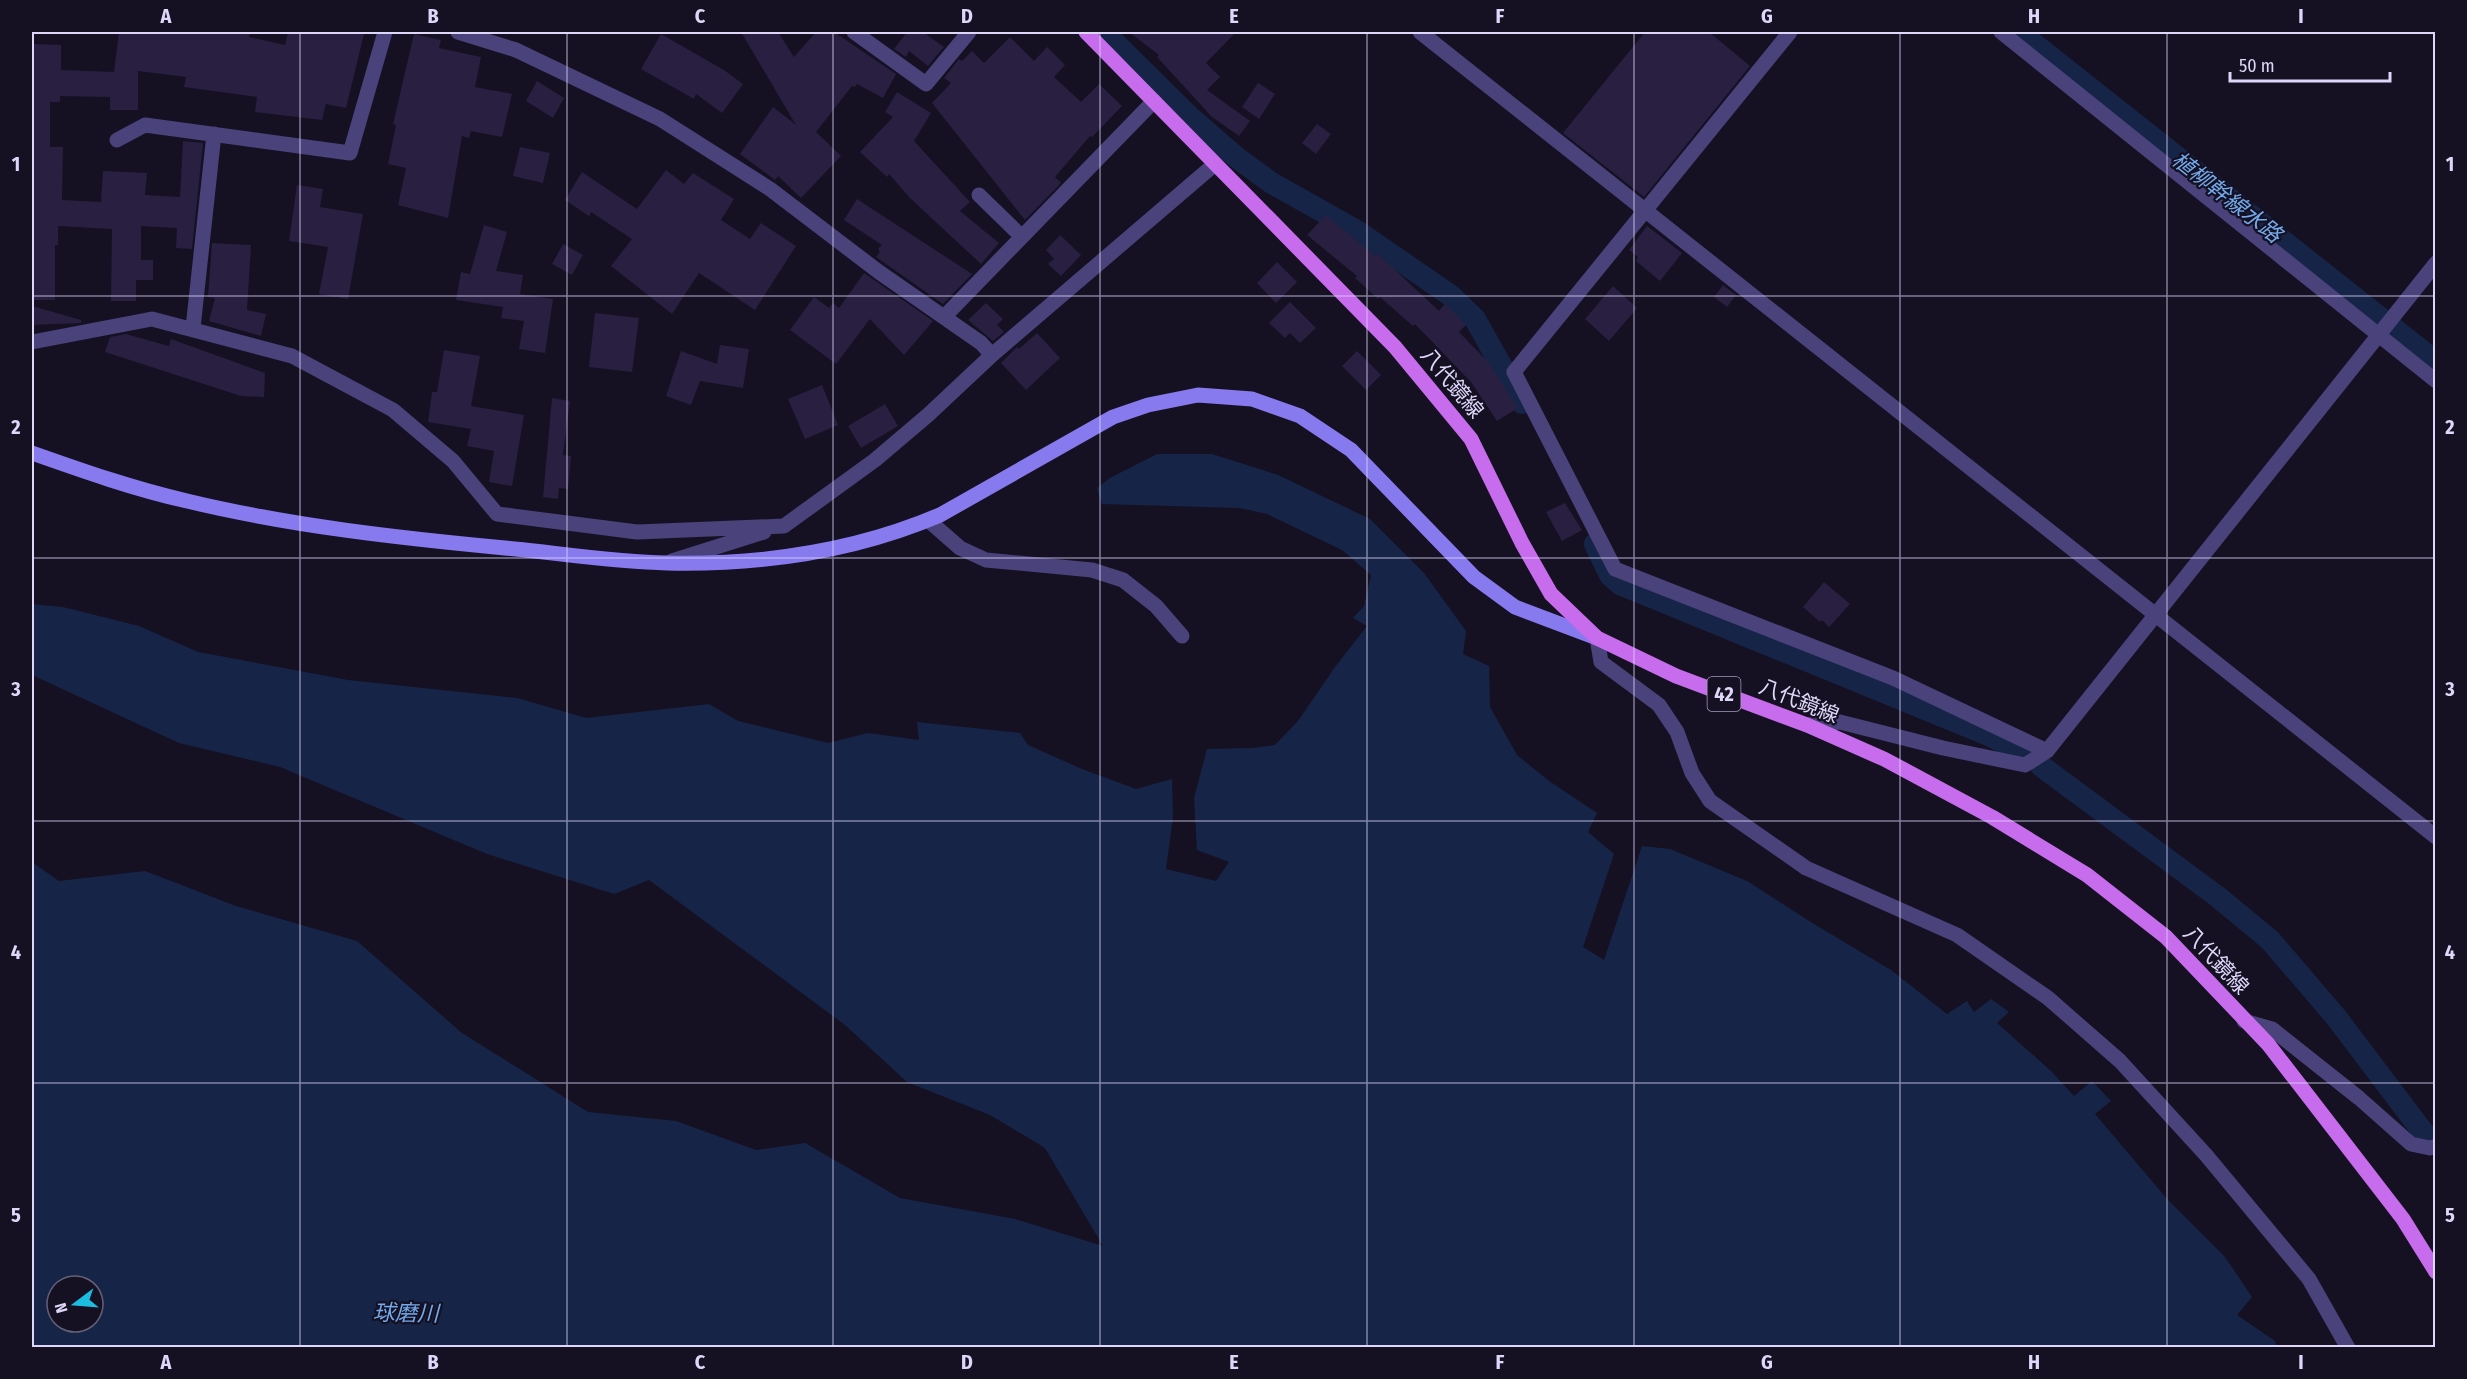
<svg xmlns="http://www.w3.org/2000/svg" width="2467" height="1379" font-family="'Fira Sans Condensed','Noto Sans JP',sans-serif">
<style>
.water{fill:#162547;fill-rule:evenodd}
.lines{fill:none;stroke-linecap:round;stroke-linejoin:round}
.canal{stroke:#162547;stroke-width:22}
.building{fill:#291f41}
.street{stroke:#49427b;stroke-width:15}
.secondary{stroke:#877aee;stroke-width:15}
.primary{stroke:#c76cec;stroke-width:15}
.grid{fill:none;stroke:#ded7fa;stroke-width:1.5;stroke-opacity:0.55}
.labels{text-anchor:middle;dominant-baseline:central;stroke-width:4.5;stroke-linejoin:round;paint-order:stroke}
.shield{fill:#151122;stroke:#a29cb9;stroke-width:1.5}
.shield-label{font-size:20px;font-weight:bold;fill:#ded7fa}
.street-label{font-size:21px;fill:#ded7fa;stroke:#151122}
.water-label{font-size:22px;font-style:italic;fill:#72aaed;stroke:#151122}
.neatline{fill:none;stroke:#ded7fa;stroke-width:2}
.grid-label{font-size:20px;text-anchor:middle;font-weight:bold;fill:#ded7fa}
</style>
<rect width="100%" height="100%" fill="#151122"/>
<!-- water -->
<path class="water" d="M1157,454H1212L1278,475L1370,519L1424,573L1466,631L1463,654L1489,666L1490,707L1517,755L1549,781L1597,813L1588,832L1614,854L1583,947L1604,960L1642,846L1670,849L1747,881L1814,924L1891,970L1947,1014L1967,1001L1974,1012L1991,999L2009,1012L1997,1023L2051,1071L2074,1096L2092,1081L2111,1101L2095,1114L2168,1200L2225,1257L2252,1297L2237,1315L2275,1341L2277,1347H32V862L59,881L145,871L236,906L357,941L462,1033L588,1112L676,1121L756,1150L805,1143L900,1198L1015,1219L1103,1246L1045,1148L990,1115L907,1082L845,1025L649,880L614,894L487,854L280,767L179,743L32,675V604L63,607L139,626L198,652L348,680L517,698L586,718L709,704L738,721L828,743L868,733L919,740L917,722L1020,733L1028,745L1082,769L1136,789L1172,779L1173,817L1166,869L1216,881L1229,862L1197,850L1194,798L1207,749L1253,748L1275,745L1298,721L1335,667L1367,626L1353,618L1364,606L1371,575L1342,550L1267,514L1240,508L1102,504L1097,488L1110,478ZM57,1286H93V1322H57Z"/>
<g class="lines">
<!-- canal -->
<path class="canal" d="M1104,32L1190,117L1236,157L1270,182L1357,231L1450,295L1475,319L1522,403
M2019,32L2436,362
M1595,544L1610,575L1620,584L1991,736L2027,756
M2041,766L2218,897L2270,940L2336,1017L2429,1140"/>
</g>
<!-- building -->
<path class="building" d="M119,32H250L249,37L285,45L288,32H354L364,34L346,108L326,104L322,120L255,112L257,97L184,87L186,77L138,71V110H110V97L60,96V102H50V147H63L62,200L101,202L103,171L147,173L145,195L180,197L183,141L203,143L192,249L176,248L177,228L141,226V260H153V280H136V301H111L112,229L58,226V245H55V300H32L33,44L61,45V70L114,72Z
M741,32H778L794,57L816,32H834L896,74L883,98L857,84L855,87L852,86L816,132L841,156L801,198L778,176L775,180L740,154L773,107L796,125Z
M907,32H923L944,47L928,66L909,51L906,57L894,49Z
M1129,32H1236L1206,63L1220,77L1207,90L1250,121L1239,136L1212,117L1157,57L1159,55Z
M1645,32H1709L1750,66L1644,197L1563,133Z
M414,34L441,40L439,48L481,57L475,87L512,94L502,137L471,131L469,138L462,136L448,218L398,205L406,168L388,164L396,125L393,124Z
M661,34L724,70L743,84L722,113L696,94L694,99L641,69Z
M1010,37L1034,61L1047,47L1065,65L1054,77L1081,102L1099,84L1122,106L1092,137L1090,136L1055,177L1061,183L1025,220L932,103L951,83L944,78L959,59L962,61L972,51L984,63Z
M537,81L564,98L553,118L526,101Z
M1258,83L1275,94L1259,119L1242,107Z
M897,92L931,113L914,141L970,202L960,211L999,243L981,264L910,198L889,174L887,177L860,152L893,117L885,112Z
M1317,124L1331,134L1316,154L1302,143Z
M520,147L550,153L543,183L513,176Z
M666,170L684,184L693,173L734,199L721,220L750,239L761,223L796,246L755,310L699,273L672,314L611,266L632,239L591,212L589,216L565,200L582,172L637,209Z
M297,185L323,189L320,207L363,214L348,299L319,294L328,247L289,241Z
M857,199L972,274L943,304L876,257L880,252L878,249L882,245L844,220Z
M1326,215L1375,256L1377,253L1439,311L1445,304L1466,325L1459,332L1488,362L1518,408L1497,421L1471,382L1415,324L1413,326L1380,297L1378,299L1355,278L1357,276L1307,235Z
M484,225L507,232L496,271L523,275L520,294L553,299L545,353L519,349L524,321L501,318L503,307L456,300L461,272L470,274Z
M1647,226L1682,253L1660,281L1636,261L1638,257L1629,250Z
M1060,235L1081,255L1061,276L1048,264L1054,259L1046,250Z
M212,243L251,245L247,310L266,314L261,336L209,321L215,298L208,297Z
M563,244L583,255L572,275L552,264Z
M1277,262L1297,282L1276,303L1257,283Z
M864,273L933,321L904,355L870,319L836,364L790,330L814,297L829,308L833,303L839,308Z
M1723,285L1736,295L1727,307L1714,297Z
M1613,286L1637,308L1609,341L1585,319Z
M1290,302L1316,328L1300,343L1290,333L1285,338L1269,323Z
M986,303L1003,319L997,325L1004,332L993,341L968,320Z
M32,306L81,320V323L32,325Z
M595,313L639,318L632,372L589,367Z
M1037,333L1060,358L1026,390L1001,363L1017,347L1019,349Z
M126,334L169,346L171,339L265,373L264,397L241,396L105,352L110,337Z
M720,345L749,349L743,388L700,381L691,405L666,396L681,351L717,364Z
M444,350L480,356L471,406L524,415L512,486L489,482L494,451L467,446L471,429L428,422L432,392H437Z
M1357,351L1381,375L1366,390L1342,366Z
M822,385L838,425L805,439L788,399Z
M552,398L570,401L563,455L571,456L568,489L559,488L558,499L543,497Z
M885,404L898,426L861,448L848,426Z
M1565,503L1582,530L1562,541L1546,512Z
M1824,582L1850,604L1829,627L1822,620L1820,622L1803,607Z"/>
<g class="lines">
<!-- street -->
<path class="street" d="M458,32L516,50L660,119L770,189L879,272L981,343L992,355L1215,164
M854,32L926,84L969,32
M1420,32L2436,837
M1790,32L1514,372L1615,569L1893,678L2047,751
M2001,32L2436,381
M117,140L145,125L350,153L385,32
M979,195L1022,237
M944,317L1154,101
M193,328L214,134
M32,342L152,319L292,356L393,410L453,461L497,514L637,532L784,526L875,460L928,415L992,355
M928,520L960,548L986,560L1092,570L1123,580L1156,606L1182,636
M672,561L764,532
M1597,638L1601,662L1659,705L1677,732L1692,773L1710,801L1806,868L1957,935L2048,998L2120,1061L2206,1155L2309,1279L2348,1348
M1807,725L1840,722L1943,748L2025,765L2047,751L2436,263
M2244,1021L2272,1029L2359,1098L2411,1144L2430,1148L2436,1146"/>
<!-- secondary -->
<path class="secondary" d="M32,453C83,471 134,489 187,501C291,526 399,538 505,548C559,553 613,562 667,563C762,565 853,552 940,515L1113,417L1148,405L1198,395L1252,399L1300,416L1351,450L1474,577L1515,607L1597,638"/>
<!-- primary -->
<path class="primary" d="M1086,32L1395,347L1471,439L1522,543L1551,594L1597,638L1676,676L1807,725L1884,759L1992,817L2087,875L2166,937L2268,1044L2403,1219L2436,1272"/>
</g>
<!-- grid -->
<path class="grid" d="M300,32V1348M567,32V1348M833,32V1348M1100,32V1348M1367,32V1348M1634,32V1348M1900,32V1348M2167,32V1348M32,296H2436M32,558H2436M32,821H2436M32,1083H2436"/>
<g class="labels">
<!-- shield labels -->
<rect class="shield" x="1707.5" y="677" width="33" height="34" rx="4.5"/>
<g class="shield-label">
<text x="1724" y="694">42</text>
</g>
<!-- street labels -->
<g class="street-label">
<text transform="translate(1452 383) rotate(50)">八代鏡線</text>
<text transform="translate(1799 701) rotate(22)">八代鏡線</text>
<text transform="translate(2216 960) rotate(47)">八代鏡線</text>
</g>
<!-- water labels -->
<g class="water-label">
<text transform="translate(2227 197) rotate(38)">植柳幹線水路</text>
<text transform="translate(406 1313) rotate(1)">球磨川</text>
</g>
</g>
<!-- border -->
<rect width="2467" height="1379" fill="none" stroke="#151122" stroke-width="66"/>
<!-- north arrow -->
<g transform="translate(75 1304) rotate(254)"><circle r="28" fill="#151122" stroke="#656078" stroke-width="1.5"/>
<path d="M0-4.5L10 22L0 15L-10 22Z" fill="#1dbde0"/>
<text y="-9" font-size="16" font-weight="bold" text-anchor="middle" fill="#ded7fa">N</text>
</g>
<!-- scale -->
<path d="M2230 72v9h160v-9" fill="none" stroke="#ded7fa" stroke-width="3"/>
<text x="2239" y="72" font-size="18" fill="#ded7fa" stroke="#151122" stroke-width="4.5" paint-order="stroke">50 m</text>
<rect x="33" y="33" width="2401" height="1313" class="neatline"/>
<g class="grid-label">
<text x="166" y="23">A</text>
<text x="433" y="23">B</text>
<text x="700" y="23">C</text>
<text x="967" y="23">D</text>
<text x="1234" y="23">E</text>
<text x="1500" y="23">F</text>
<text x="1767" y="23">G</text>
<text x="2034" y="23">H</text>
<text x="2301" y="23">I</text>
<text x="16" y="171">1</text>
<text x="2450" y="171">1</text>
<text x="16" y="434">2</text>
<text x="2450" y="434">2</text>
<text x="16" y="696">3</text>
<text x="2450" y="696">3</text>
<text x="16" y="959">4</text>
<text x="2450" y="959">4</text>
<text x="16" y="1222">5</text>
<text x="2450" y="1222">5</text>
<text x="166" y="1369">A</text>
<text x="433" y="1369">B</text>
<text x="700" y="1369">C</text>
<text x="967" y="1369">D</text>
<text x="1234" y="1369">E</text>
<text x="1500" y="1369">F</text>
<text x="1767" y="1369">G</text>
<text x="2034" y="1369">H</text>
<text x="2301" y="1369">I</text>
</g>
</svg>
